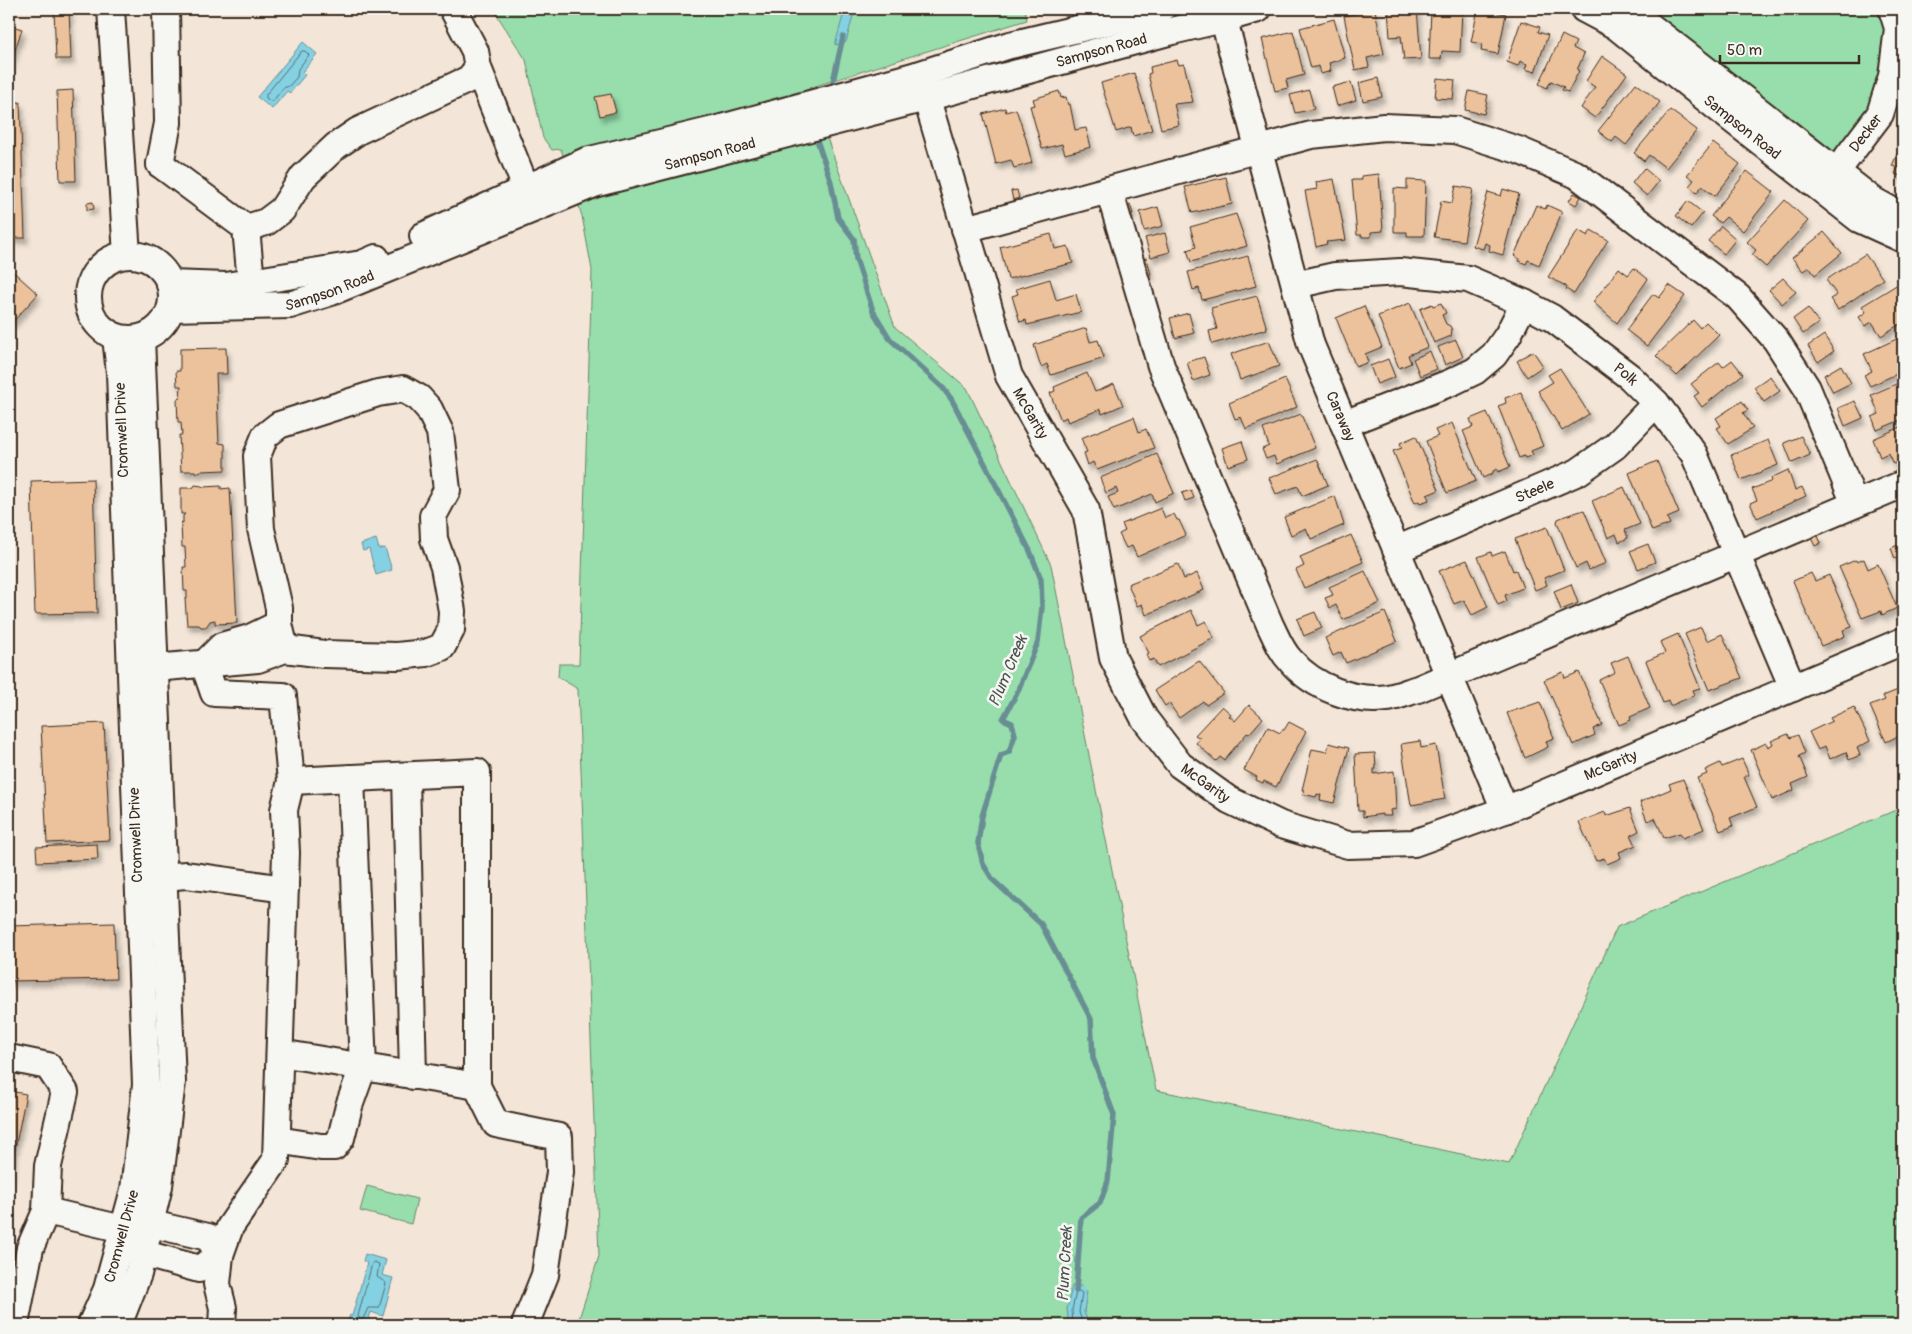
<svg xmlns="http://www.w3.org/2000/svg" width="1912" height="1334" font-family="Pangolin,sans-serif">
<style>
.green{fill:#97deac;stroke:#698465}
.water{fill:#84d1e3;stroke:#678e94}
.lines{fill:none;stroke-linecap:round;stroke-linejoin:round}
.shore{stroke:#586d6d;stroke-width:1}
.stream{stroke:#678e94;stroke-width:5.5}
.building{fill:#ecc29c;stroke:#3b2a1e;filter:url(#shadow)}
.minor-casing{stroke:#3b2a1e;stroke-width:30}
.minor{stroke:#f6f6f2;stroke-width:26}
.labels{text-anchor:middle;dominant-baseline:central;stroke-width:5;stroke-linejoin:round;paint-order:stroke}
.street-label{font-size:15px;fill:#3b2a1e;stroke:#f6f6f2}
.water-label{font-size:16px;font-style:italic;fill:#4d544f;stroke:#f6f6f2}
</style>
<defs>
<filter id="shadow"><feDropShadow dx="3" dy="5.5" stdDeviation="2.5" flood-color="#0004"/></filter>
</defs>
<rect width="100%" height="100%" fill="#f3e6d8"/>
<filter id="ink" filterUnits="userSpaceOnUse"><feTurbulence type="fractalNoise" baseFrequency=".02" numOctaves="2"/><feDisplacementMap in="SourceGraphic" scale="10" xChannelSelector="R" yChannelSelector="G"/><feConvolveMatrix kernelMatrix="1 2 1 2 8 2 1 2 1" color-interpolation-filters="sRGB"/></filter>
<g filter="url(#ink)">
<!-- green -->
<path class="green" d="M493,9H1025L1027,20L809,88L895,327L967,388L1051,565L1156,1090L1509,1164L1617,927L1903,807V1325H577L599,1256L578,689L558,677L559,664H579L592,270L582,216L561,149L552,150L543,138L526,60Z
M1635,9H1882L1888,50L1871,109L1839,150L1831,154Z
M367,1186L417,1199L411,1224L360,1211Z"/>
<!-- water -->
<path class="water" d="M845,9H855L846,42L835,45Z
M303,42L317,54L302,72L305,75L290,93L287,91L272,109L257,97Z
M376,539L379,549L385,548L392,570L376,575L369,549L363,551L361,544Z
M365,1254L386,1260L382,1275L393,1278L383,1316L371,1312L367,1325L348,1321L350,1315L352,1316L367,1263L363,1261Z
M1072,1286H1082L1087,1291L1084,1312L1089,1325H1069L1067,1309Z"/>
<g class="lines">
<!-- shore -->
<path class="shore" d="M302,51H305L309,55L298,69L297,77L289,86L283,88L273,101H270L266,98V95Z
M374,1262L379,1264L377,1277L385,1282L386,1284L379,1308H368L363,1319L361,1320L358,1316L372,1264Z
M1073,1325L1072,1310L1076,1292L1079,1291L1082,1293L1079,1312L1083,1325"/>
<!-- stream -->
<path class="stream" d="M991,9L998,12
M833,81L843,37
M818,143L831,182L838,218L854,239L856,259L873,311L890,339L943,388L952,400L1030,551L1041,579L1042,607L1038,642L1017,693L1003,719L1012,723L1015,735L1009,752L1001,755L982,816L978,843L983,864L993,880L1041,924L1091,1019L1093,1058L1114,1115L1108,1181L1100,1203L1081,1218L1076,1291"/>
</g>
<!-- building -->
<path class="building" d="M54,9H69L71,59H56Z
M1388,9H1417L1421,59L1404,60L1401,36L1390,37Z
M1431,9H1462L1460,52L1442,51L1441,59H1429Z
M1478,9L1506,14L1498,54L1481,51L1482,44L1471,42Z
M1375,10L1384,54L1367,58L1369,67L1355,70L1344,16Z
M1334,19L1345,58L1329,63L1331,71L1321,74L1319,66L1311,68L1300,28Z
M1521,21L1540,27L1538,32L1548,35L1535,72L1525,69L1527,64L1520,61L1518,66L1507,62Z
M9,25L22,29L9,68Z
M1293,31L1304,75L1286,80L1288,88L1275,91L1262,39Z
M1562,35L1576,42L1573,48L1584,54L1577,70L1579,71L1568,92L1562,90L1564,87L1551,81L1547,88L1539,84Z
M1602,56L1627,74L1595,118L1581,108L1595,87L1586,81Z
M1177,60L1179,65L1184,64L1193,102L1174,104L1179,125L1161,129L1148,74L1151,73L1150,67Z
M1134,73L1152,130L1133,136L1131,127L1116,132L1101,83Z
M1378,78L1382,97L1363,101L1359,83Z
M1437,78L1455,80L1453,99L1435,98Z
M1351,82L1356,100L1337,106L1332,87Z
M1636,83L1660,102L1626,145L1616,137L1612,142L1598,131Z
M73,90L76,181H60L57,91Z
M1309,90L1314,109L1295,113L1290,95Z
M1059,91L1061,98L1066,97L1068,105L1070,104L1075,130L1086,128L1091,147L1065,154L1062,144L1042,149L1030,106L1035,105L1033,99Z
M1469,91L1488,95L1484,114L1465,110Z
M611,94L616,112L600,116L595,97Z
M9,102H20L25,238H9Z
M1005,108L1006,112L1016,109L1026,139L1032,163L1014,168L1011,160L996,164L983,114Z
M1670,110L1697,130L1666,168L1649,155L1644,161L1634,153Z
M1713,143L1740,164L1715,196L1702,186L1697,193L1689,186L1694,180L1687,175Z
M1903,151V177L1895,174L1898,168L1892,166L1897,154L1902,156Z
M1644,168L1659,181L1647,196L1632,183Z
M1747,171L1774,192L1743,231L1726,217L1720,223L1711,216Z
M1379,174L1383,231L1371,232V237H1362V235H1357L1352,180H1362L1361,176Z
M1226,177L1232,204L1192,213L1185,187Z
M1334,179L1346,240L1326,242L1327,244L1316,247L1305,191L1317,189L1316,182Z
M1407,180L1426,181L1424,236H1407V232H1394V188L1407,189Z
M1456,186L1473,189L1464,241L1434,237L1441,201L1452,203Z
M1503,189L1519,194L1503,255L1489,251L1490,245L1485,243L1483,249L1473,246L1488,192L1501,196Z
M1017,190L1019,198L1013,200L1011,191Z
M1574,193L1581,197L1576,205L1569,201Z
M1785,200L1808,221L1766,267L1752,255L1756,250L1747,242Z
M1688,201L1703,213L1691,228L1676,216Z
M93,202L94,209L87,210V203Z
M1130,204L1133,214L1126,215L1123,206Z
M1536,205L1545,209L1547,205L1562,212L1539,265L1528,260L1526,264L1519,261L1520,259L1514,256Z
M1158,207L1163,226L1144,231L1140,212Z
M1236,214L1247,246L1191,262L1187,250L1196,247L1190,227Z
M1721,226L1736,239L1724,254L1708,241Z
M1578,230L1588,236L1591,230L1608,240L1574,294L1566,289L1567,287L1562,284L1548,277Z
M1824,232L1842,253L1815,275L1809,267L1803,271L1792,258Z
M1165,233L1170,252L1151,257L1145,238Z
M1051,234L1055,249L1068,246L1073,263L1008,279L1000,247Z
M1865,254L1883,279L1838,310L1830,299L1837,295L1826,280Z
M1248,256L1256,286L1202,300L1199,288L1193,290L1188,272Z
M1147,258L1151,275L1142,277L1138,260Z
M9,268L38,294L9,326Z
M1619,268L1628,275L1634,268L1648,279L1617,323L1593,302Z
M1783,278L1796,292L1782,304L1769,290Z
M1050,279L1056,300L1076,294L1081,312L1027,325L1026,320L1020,322L1012,296L1018,294L1016,289Z
M1898,284L1903,293V322L1881,336L1872,322L1865,326L1859,317L1866,312L1862,306Z
M1669,285L1685,296L1647,346L1626,330L1653,294L1659,298Z
M1257,296L1267,329L1212,344L1209,331L1217,329L1211,308Z
M1410,303L1428,347L1408,355L1411,363L1399,368L1378,316Z
M1441,303L1446,313L1442,315L1446,324L1450,326L1452,330L1451,336L1434,343L1420,309L1432,304L1433,306Z
M1364,306L1382,347L1365,354L1368,362L1356,367L1336,318Z
M1808,308L1819,323L1803,334L1793,319Z
M1189,313L1194,333L1175,338L1170,318Z
M1693,320L1700,328L1706,322L1719,335L1677,376L1656,356Z
M1086,328L1090,342L1098,340L1104,358L1051,375L1047,364L1041,367L1034,345Z
M1824,335L1834,351L1818,362L1808,346Z
M1903,336V371L1870,386L1864,375L1872,371L1864,354Z
M1456,340L1463,357L1445,365L1438,347Z
M1269,341L1279,366L1240,380L1231,354Z
M226,348L227,374H216L219,443L225,444V470L201,471L196,473L195,471H181L179,435H182L181,422H178L177,399L180,398L181,386H177L176,371H180V349Z
M1430,351L1437,369L1420,376L1413,359Z
M1533,351L1543,366L1527,377L1517,361Z
M1204,357L1210,375L1193,381L1187,362Z
M1388,359L1395,377L1377,384L1370,366Z
M1732,360L1743,374L1702,407L1694,396L1699,393L1691,384L1719,362L1723,367Z
M1841,365L1851,383L1833,392L1824,375Z
M1560,368L1589,414L1562,431L1538,391L1553,382L1548,375Z
M1087,373L1095,392L1114,384L1123,405L1102,414L1101,409L1068,422L1066,417L1061,420L1050,393L1055,391L1054,387Z
M1770,376L1780,391L1764,402L1754,387Z
M1285,379L1297,407L1246,429L1241,417L1235,419L1229,403Z
M1903,381V419L1877,430L1872,417L1879,414L1871,395Z
M1521,392L1543,446L1531,451L1533,455L1525,458L1524,456L1519,458L1498,406L1506,403L1505,398Z
M1742,401L1748,410L1743,413L1753,428L1728,444L1717,428L1721,426L1716,418Z
M1855,401L1863,418L1845,426L1838,408Z
M1487,412L1510,467L1498,472L1497,469L1493,471V473L1483,478L1463,431L1473,427L1470,419Z
M1301,414L1315,448L1277,464L1274,456L1266,459L1262,449L1269,446L1263,429Z
M1134,417L1139,432L1146,429L1154,448L1097,470L1093,462L1088,465L1084,453L1087,452L1081,438Z
M1452,423L1476,481L1447,493L1426,441L1438,436L1435,430Z
M1903,426V460L1893,464L1888,453L1880,457L1873,439Z
M1416,436L1439,490L1427,495L1429,500L1420,503L1419,501L1415,503L1393,451L1402,448L1400,443Z
M1801,436L1810,455L1792,463L1784,443Z
M1768,440L1778,465L1741,480L1731,455Z
M1242,441L1248,459L1228,466L1222,448Z
M1157,454L1174,493L1155,502L1152,494L1114,510L1108,497L1118,493L1116,488L1106,493L1100,478Z
M1317,459L1328,485L1302,496L1298,486L1276,494L1269,478Z
M1657,461L1679,513L1667,518L1670,524L1652,531L1629,473Z
M1788,470L1795,490L1802,487L1806,496L1757,518L1750,503L1757,500L1752,489L1772,481L1771,478Z
M93,479L97,613L35,614L31,481Z
M195,485L202,486L203,487L221,486V489L230,488L237,623L215,624V620L210,621L206,627H201L199,625H187L185,599H187V591H184L183,567H186L185,547H182L181,522L183,523V516L185,514H181V488H193Z
M1624,487L1640,524L1625,530L1628,538L1619,542L1616,534L1608,538L1592,501Z
M1191,490L1194,498L1185,501L1182,493Z
M1335,496L1344,525L1311,539L1306,528L1291,535L1284,517Z
M1161,508L1165,518L1174,514L1177,520H1179L1186,535L1137,557L1132,546L1126,548L1119,534L1125,531L1122,524Z
M1584,510L1606,563L1589,570L1586,563L1576,568L1557,522L1558,519L1565,516Z
M1547,527L1564,570L1544,578L1547,585L1535,590L1515,539Z
M1351,535L1363,562L1304,588L1296,570L1304,566L1300,557Z
M1818,536L1821,543L1815,546L1811,538Z
M1903,543V578L1900,570L1903,568L1899,557L1895,559L1891,548Z
M1648,544L1655,562L1638,569L1630,551Z
M1505,551L1513,571L1516,570L1523,588L1505,595L1507,601L1498,605L1478,557L1491,552L1492,556Z
M1864,559L1868,569L1878,564L1897,608L1882,615L1881,611L1862,618L1839,567L1856,560L1857,562Z
M1467,560L1488,607L1472,615L1464,600L1454,604L1439,571Z
M1178,564L1184,579L1197,573L1204,590L1146,615L1142,604L1137,606L1128,584Z
M1365,571L1380,603L1343,620L1336,605L1330,608L1325,598L1333,595L1329,587Z
M1811,573L1815,581L1829,575L1852,627L1843,630L1845,636L1821,646L1793,581Z
M1571,584L1578,603L1561,610L1554,591Z
M1191,610L1198,625L1206,621L1214,638L1158,667L1154,659L1149,661L1146,655L1149,653L1140,636Z
M1315,612L1322,628L1304,636L1297,619Z
M1385,612L1397,641L1346,663L1341,652L1333,656L1325,638Z
M1701,627L1707,641L1722,634L1742,678L1709,690L1685,634Z
M1678,634L1700,688L1693,690L1695,695L1670,706L1668,701L1663,703L1646,661L1665,653L1660,642Z
M1628,656L1650,708L1630,717L1631,720L1619,725L1599,680L1615,672L1611,663Z
M1199,661L1224,693L1206,705L1203,701L1179,718L1169,703L1165,706L1155,690Z
M1563,672L1565,678L1579,672L1602,725L1593,729L1595,735L1573,745L1544,680Z
M1903,688V742L1900,735L1886,742L1870,706L1885,700L1883,696Z
M1540,702L1554,738L1546,741L1548,747L1525,758L1507,713Z
M1249,705L1263,718L1249,734L1247,733L1224,760L1220,757L1216,761L1196,743L1200,738L1195,735L1222,706L1231,714L1229,716L1235,721Z
M1854,707L1870,741L1857,748L1860,755L1849,760L1846,752L1830,759L1825,746L1818,750L1809,732L1832,721L1830,718Z
M1289,722L1306,731L1276,787L1264,781L1263,783L1256,780L1257,777L1244,770L1268,727L1280,733L1282,730H1284Z
M104,723L110,840L47,843L41,726Z
M1788,734L1790,738L1798,735L1805,753L1799,756L1808,777L1792,784L1794,790L1772,800L1751,750L1766,743L1768,747L1773,744L1771,741Z
M1420,741L1421,748L1436,745L1445,799L1411,805L1401,744Z
M1329,743L1349,748L1334,803L1320,800L1321,795L1317,794L1316,797L1303,794L1304,790H1302L1312,749L1327,752Z
M1375,753L1376,769H1374V774L1394,771L1396,809L1390,810L1391,816H1382V814L1363,817V811H1358L1355,754Z
M1742,759L1749,775L1744,777L1757,807L1730,818L1733,826L1720,831L1697,778L1707,774L1705,770L1720,763L1722,767Z
M1683,779L1704,829L1683,838L1680,833L1664,838L1655,818L1647,821L1640,802L1671,789L1669,784Z
M1630,808L1639,831L1631,835L1636,845L1619,852L1621,858L1607,864L1604,858L1596,861L1579,822L1605,812L1606,816Z
M97,844L98,859L37,862L36,847Z
M114,923L116,979L9,981V926Z
M9,1091L26,1094L9,1179Z"/>
<g class="lines">
<!-- minor casing -->
<g class="minor-casing">
<g id="minor">
<path d="M111,9L127,255"/>
<path id="s1" d="M1221,9L1311,345L1505,810"/>
<path id="s2" d="M1584,9L1616,26L1729,117L1859,219L1903,239"/>
<path d="M1628,9L1874,201L1903,217"/>
<path d="M478,68L526,188"/>
<path id="s3" d="M917,75L923,86L1009,376L1086,510L1113,658L1144,718L1180,765L1229,800L1281,825L1348,845L1414,843L1505,810L1903,641"/>
<path d="M160,164L246,228L251,282"/>
<path d="M160,164L168,123L166,9"/>
<path id="s4" d="M1827,184L1880,114L1892,76L1898,28L1892,9"/>
<path d="M1109,190L1161,366L1270,625C1276,637 1281,651 1291,661C1313,687 1354,703 1388,698C1398,696 1408,692 1418,689L1903,484"/>
<path d="M246,228L266,222L282,210L303,177L336,146L358,131L469,79L478,68L475,51L453,9"/>
<path d="M965,229L1311,135L1384,127L1455,130L1518,150L1577,175L1738,297L1776,340L1807,388L1855,504"/>
<path d="M423,236L586,161L714,130L917,75L1010,45L1161,9"/>
<circle cx="130" cy="297" r="42"/>
<path d="M170,284L226,286L362,264L376,258"/>
<path id="s5" d="M1295,285L1335,276L1400,272L1468,279L1524,303L1552,318L1630,377L1656,403L1694,454L1793,688"/>
<path id="s6" d="M171,308L290,305L331,292L594,184L926,98L1172,31L1223,19L1258,9"/>
<path d="M1344,424L1452,382L1475,371L1494,355L1508,335L1524,303"/>
<path id="s7" d="M1396,550L1578,472L1615,446L1656,403"/>
<path d="M205,663L222,646L250,638L279,624"/>
<path d="M204,664L214,693L283,696L291,781L284,810L286,853L276,1160L230,1227L220,1255L217,1284L223,1308L222,1325"/>
<path d="M154,668L258,659L285,649L324,654L397,656L426,653L442,647L451,630L452,611L444,567L434,539L433,516L447,490L440,432L429,409L419,398L403,389L378,393L279,425L265,436L257,456L261,529L279,608V624L285,649"/>
<path d="M406,776L413,1076"/>
<path d="M291,781L477,772V1086L496,1124L559,1137L560,1172L545,1275L525,1325"/>
<path d="M164,877L186,875L285,889"/>
<path d="M280,1053L477,1086"/>
<path d="M9,1058L48,1066L65,1092L48,1166L46,1211L30,1248L16,1319L12,1325"/>
<path d="M277,1140L321,1147H334L341,1138L349,1106L363,1067L351,778"/>
<path d="M46,1211L123,1229"/>
<path d="M134,1220L208,1237L220,1255"/>
<path d="M127,1249L199,1269L220,1255"/>
<path id="s8" d="M91,1325L107,1289L134,1190L146,1085L120,373L116,337"/>
<path d="M118,1325L138,1274L159,1186L172,1082L141,338"/>
</g>
</g>
<!-- minor -->
<use href="#minor" class="minor"/>
</g>
</g>
<g class="labels">
<!-- street labels -->
<g class="street-label">
<text stroke="none"><textPath href="#s6" startOffset="971">Sampson Road</textPath></text>
<text stroke="none"><textPath href="#s2" startOffset="198">Sampson Road</textPath></text>
<text stroke="none"><textPath href="#s4" startOffset="64">Decker</textPath></text>
<text stroke="none"><textPath href="#s6" startOffset="566">Sampson Road</textPath></text>
<text stroke="none"><textPath href="#s6" startOffset="161">Sampson Road</textPath></text>
<text stroke="none"><textPath href="#s5" startOffset="360">Polk</textPath></text>
<text stroke="none"><textPath href="#s3" startOffset="358">McGarity</textPath></text>
<text stroke="none"><textPath href="#s1" startOffset="425">Caraway</textPath></text>
<text transform="translate(122 430) rotate(-92)">Cromwell Drive</text>
<text stroke="none"><textPath href="#s7" startOffset="151">Steele</textPath></text>
<text stroke="none"><textPath href="#s3" startOffset="1212">McGarity</textPath></text>
<text stroke="none"><textPath href="#s3" startOffset="778">McGarity</textPath></text>
<text transform="translate(136 835) rotate(-92)">Cromwell Drive</text>
<text stroke="none"><textPath href="#s8" startOffset="94">Cromwell Drive</textPath></text>
</g>
<!-- water labels -->
<g class="water-label">
<text transform="translate(1008 671) rotate(-67)">Plum Creek</text>
<text transform="translate(1065 1264) rotate(-87)">Plum Creek</text>
</g>
</g>
<!-- margin -->
<rect width="1912" height="1334" fill="none" stroke="#f6f6f2" stroke-width="30"/>
<rect x="15" y="15" width="1882" height="1304" fill="none" stroke="#3b2a1e" stroke-width="2" filter="url(#ink)"/>
<!-- scale -->
<path d="M1720 55v8h139v-8" fill="none" stroke="#3b2a1e" stroke-width="2.5"/>
<text x="1727" y="55" font-size="15" fill="#3b2a1e" stroke="#f6f6f2" stroke-width="4" paint-order="stroke">50 m</text>
</svg>
